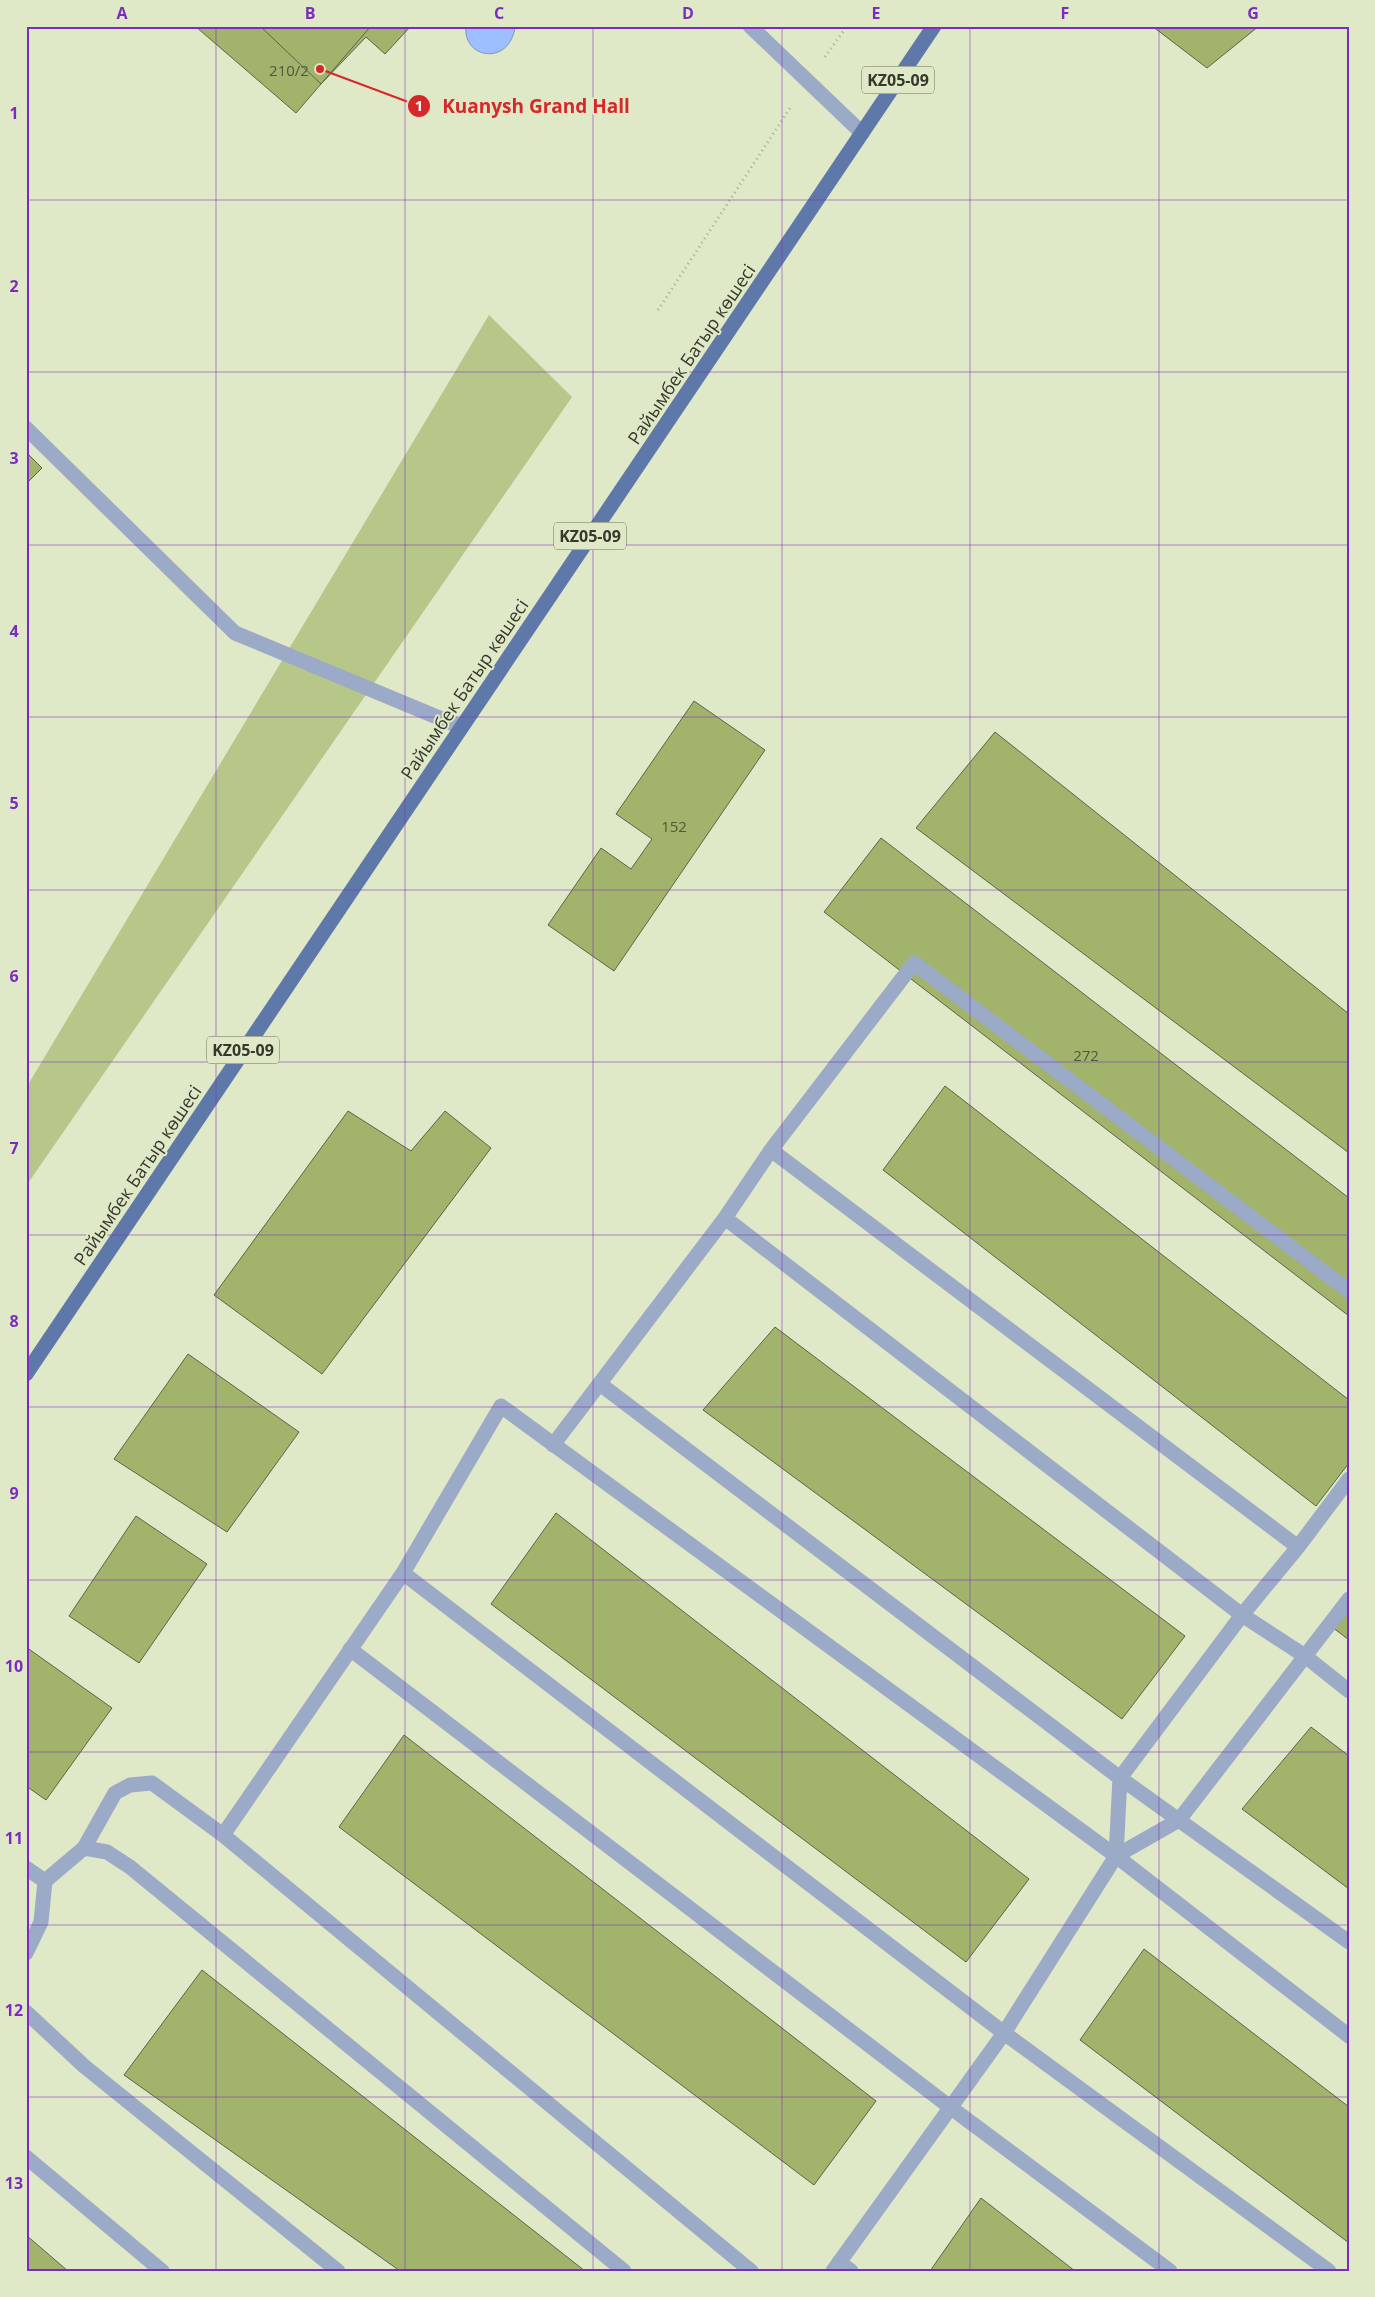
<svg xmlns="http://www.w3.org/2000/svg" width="1375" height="2297" font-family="'Open Sans',sans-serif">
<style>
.green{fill:#b7c78a}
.water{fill:#9ebfff;stroke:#7e97c0}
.building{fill:#a2b46c;stroke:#5d6447}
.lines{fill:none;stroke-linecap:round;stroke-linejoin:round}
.path{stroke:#a6ae93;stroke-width:3;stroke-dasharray:1 4;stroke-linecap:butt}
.minor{stroke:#9baac6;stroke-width:15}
.major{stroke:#5f78aa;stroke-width:15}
.grid{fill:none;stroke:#7b2cbf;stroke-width:1;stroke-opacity:0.55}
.labels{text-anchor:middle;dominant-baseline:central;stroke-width:4;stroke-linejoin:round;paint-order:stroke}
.number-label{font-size:15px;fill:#50583c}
.shield{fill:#dfe8c7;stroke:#686e5a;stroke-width:1}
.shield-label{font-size:16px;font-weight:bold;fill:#35392c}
.street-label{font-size:18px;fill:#35392c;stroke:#dfe8c7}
.leader{fill:none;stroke:#d62828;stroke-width:2}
.callout-dot{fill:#d62828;stroke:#dfe8c7;stroke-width:2}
.mark-label{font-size:15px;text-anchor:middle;font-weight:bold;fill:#fff}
.callout-label{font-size:19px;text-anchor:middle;font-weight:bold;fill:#d62828;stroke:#dfe8c7;stroke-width:4;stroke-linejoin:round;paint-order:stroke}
.neatline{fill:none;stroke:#7b2cbf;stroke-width:2}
.grid-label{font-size:16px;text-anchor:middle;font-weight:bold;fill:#7b2cbf}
</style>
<rect width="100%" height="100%" fill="#dfe8c7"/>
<!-- green -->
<path class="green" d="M489,315L572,397L26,1186V1088Z"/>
<!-- water -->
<path class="water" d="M466,26H514L515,28C508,67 462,58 466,26Z"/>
<!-- building -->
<path class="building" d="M195,26H371L296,113Z
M260,26H411L385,54L366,37L321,84Z
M1152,26H1259L1207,68Z
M26,452L42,468L26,484Z
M694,701L765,750L614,971L548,925L601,848L631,869L652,839L616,814Z
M995,732L1349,1014V1153L916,828Z
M881,838L1349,1198V1316L824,912Z
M945,1086L1349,1400V1463L1316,1506L883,1170Z
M348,1111L411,1151L445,1111L491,1148L322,1374L214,1295Z
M775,1327L1185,1636L1122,1719L703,1410Z
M188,1354L299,1432L227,1532L114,1459Z
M556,1513L1029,1879L966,1962L491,1604Z
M136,1516L207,1564L139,1663L69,1616Z
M1349,1605V1640L1332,1627Z
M26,1647L112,1708L46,1800L26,1786Z
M1311,1727L1349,1756V1889L1242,1809Z
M404,1735L876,2101L814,2185L339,1827Z
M1144,1949L1349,2107V2243L1080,2040Z
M202,1970L585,2271H400L124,2075Z
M981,2198L1075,2271H930Z
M26,2235L68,2271H26Z"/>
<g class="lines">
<!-- path -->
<path class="path" d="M825,57L847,26
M658,310L792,105"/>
<!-- minor -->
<path class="minor" d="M750,26L862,133
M26,428L235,633L461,727
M771,1150L914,963L1349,1291
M725,1218L771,1150L1298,1547
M600,1384L1120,1778L1116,1856L1004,2033L833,2271
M553,1445L725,1218L1242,1615L1305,1656L1349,1691
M1349,1479L1298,1547L1242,1615L1120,1778L1349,1942
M403,1573L1004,2033L1329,2271
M350,1649L950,2107L1170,2271
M223,1835L403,1573L501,1406L1116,1856L1349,2036
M84,1848L115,1793L130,1785L152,1783L223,1835L751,2271
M1116,1856L1179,1820L1349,1599
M26,1868L45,1881L84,1848L107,1852L130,1867L624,2271
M26,1953L41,1922L45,1881
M26,2012L84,2066L338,2271
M26,2157L162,2271
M839,2262L851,2271"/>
<!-- major -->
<path class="major" d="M26,1374L934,26"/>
</g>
<!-- grid -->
<path class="grid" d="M216,26V2271M405,26V2271M593,26V2271M782,26V2271M970,26V2271M1159,26V2271M26,200H1349M26,372H1349M26,545H1349M26,717H1349M26,890H1349M26,1062H1349M26,1235H1349M26,1407H1349M26,1580H1349M26,1752H1349M26,1925H1349M26,2097H1349"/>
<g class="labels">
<!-- number labels -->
<g class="number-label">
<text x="289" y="70">210/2</text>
<text x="674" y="826">152</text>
<text x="1086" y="1055">272</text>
</g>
<!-- shield labels -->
<g class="shield">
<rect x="862" y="66.5" width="72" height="27" rx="4"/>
<rect x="554" y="522.5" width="72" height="27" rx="4"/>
<rect x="207" y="1036.5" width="72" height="27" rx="4"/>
</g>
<g class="shield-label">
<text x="898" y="80">KZ05-09</text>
<text x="590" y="536">KZ05-09</text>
<text x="243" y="1050">KZ05-09</text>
</g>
<!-- street labels -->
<g class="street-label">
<text transform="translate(691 354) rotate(-56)">Райымбек Батыр көшесі</text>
<text transform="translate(464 689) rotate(-56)">Райымбек Батыр көшесі</text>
<text transform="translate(137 1175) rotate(-56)">Райымбек Батыр көшесі</text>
</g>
</g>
<!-- callouts -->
<path class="leader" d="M320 69L419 106"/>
<g class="callout-dot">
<circle cx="320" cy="69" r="5"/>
<circle cx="419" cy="106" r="12"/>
</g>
<g class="mark-label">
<text x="419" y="111">1</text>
</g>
<g class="callout-label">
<text x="536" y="113">Kuanysh Grand Hall</text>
</g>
<!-- border -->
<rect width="1375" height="2297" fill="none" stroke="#dfe8c7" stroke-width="55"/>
<rect x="28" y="28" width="1320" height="2242" class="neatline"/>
<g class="grid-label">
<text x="122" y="19">A</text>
<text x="310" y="19">B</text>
<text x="499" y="19">C</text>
<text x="688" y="19">D</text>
<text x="876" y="19">E</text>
<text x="1065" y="19">F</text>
<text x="1253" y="19">G</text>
<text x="14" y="119">1</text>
<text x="14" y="292">2</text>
<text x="14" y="464">3</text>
<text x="14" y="637">4</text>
<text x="14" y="809">5</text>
<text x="14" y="982">6</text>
<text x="14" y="1154">7</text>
<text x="14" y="1327">8</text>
<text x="14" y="1499">9</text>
<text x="14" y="1672">10</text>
<text x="14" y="1844">11</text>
<text x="14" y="2016">12</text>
<text x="14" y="2189">13</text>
</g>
</svg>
